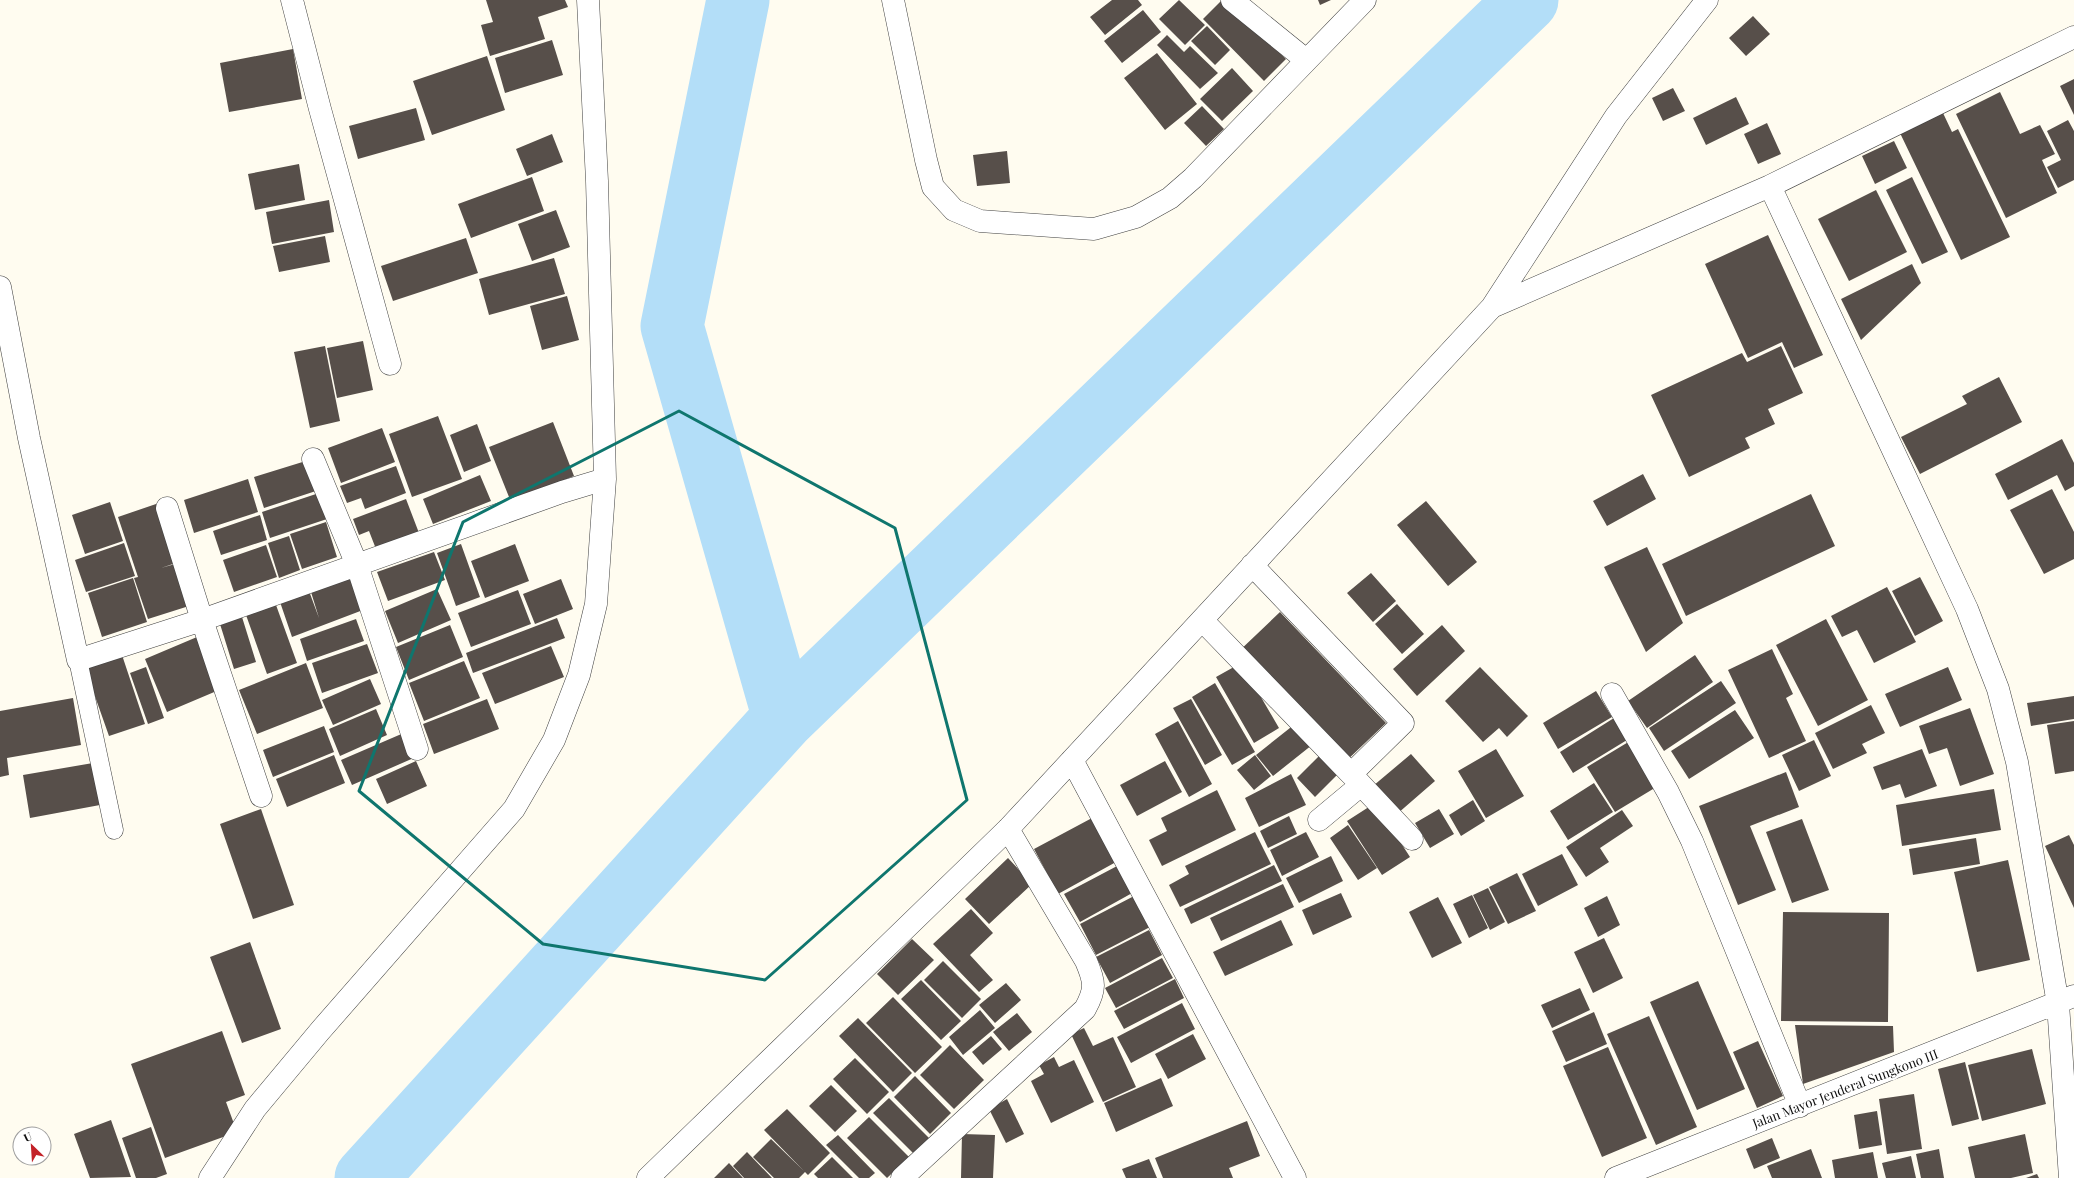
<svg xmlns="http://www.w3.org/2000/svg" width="2074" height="1178" font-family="'Playfair Display',serif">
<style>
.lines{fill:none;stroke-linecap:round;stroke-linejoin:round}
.river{stroke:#b3def8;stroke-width:63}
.building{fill:#574f4a}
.service-casing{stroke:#414141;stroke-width:19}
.minor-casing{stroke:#414141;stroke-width:23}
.service{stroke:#fff;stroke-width:18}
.minor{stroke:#fff;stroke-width:22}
.marked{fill:none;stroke:#0f766e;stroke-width:3;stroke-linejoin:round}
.labels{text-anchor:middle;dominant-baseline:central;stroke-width:4;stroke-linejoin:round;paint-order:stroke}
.street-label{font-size:13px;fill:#0e0e0e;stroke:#fff}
</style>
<rect width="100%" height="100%" fill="#fffcf0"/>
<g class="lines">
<!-- river -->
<path class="river" d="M738,0L672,326L784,718
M366,1178L784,718L1527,0"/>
</g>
<!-- building -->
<path class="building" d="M486,0H565L568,7L538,17L545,39L490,56L481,25L493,22Z
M1112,0H1138L1142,5L1105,35L1090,17Z
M1179,0L1205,25L1185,45L1159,19Z
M1222,0H1228L1286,59L1264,81L1203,19Z
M1318,0H1331L1320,5Z
M1143,10L1161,32L1122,63L1104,41Z
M1753,16L1770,34L1746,56L1729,38Z
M1207,26L1230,50L1215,65L1191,41Z
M1167,35L1184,52L1190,46L1218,73L1200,89L1157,45Z
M552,40L563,75L505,93L495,58Z
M293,49L302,99L229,112L220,63Z
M1157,53L1197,104L1165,130L1124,78Z
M487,56L505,110L432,135L413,81Z
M1232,68L1253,91L1222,121L1200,99Z
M2074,79V115L2060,86Z
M1673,88L1685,111L1663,121L1652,98Z
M2000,92L2020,134L2040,125L2055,154L2042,160L2057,193L2006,218L1956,114Z
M1736,97L1749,124L1706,145L1693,118Z
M1202,106L1224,129L1206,146L1184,123Z
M416,108L425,140L358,159L349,126Z
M1943,113L1952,132L1958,129L2010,237L1961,260L1900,133Z
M2068,120L2074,131V180L2058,188L2047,167L2061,160L2047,131Z
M1767,123L1781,154L1758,164L1744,134Z
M552,134L563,162L527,176L516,149Z
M1894,141L1907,168L1875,184L1862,156Z
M1007,151L1010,183L977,186L973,155Z
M299,164L305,200L255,210L248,174Z
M532,177L544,211L471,238L458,204Z
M1912,177L1948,252L1922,264L1886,190Z
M1876,190L1907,252L1849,281L1818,219Z
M329,200L334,232L272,244L266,212Z
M556,210L570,247L532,261L518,224Z
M1768,235L1823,355L1794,368L1782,342L1748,358L1705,264Z
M325,236L330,262L279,272L273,246Z
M466,238L478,273L393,301L381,266Z
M554,258L565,294L489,315L479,279Z
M1912,264L1921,283L1861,340L1841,299Z
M567,296L579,340L542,350L530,306Z
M363,341L373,390L337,398L327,348Z
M325,346L340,421L310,428L294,352Z
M1781,346L1803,393L1768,409L1775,424L1745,438L1750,448L1689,477L1651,395L1742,353L1747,362Z
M1999,377L2022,422L1920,474L1901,437L1967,404L1962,396Z
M438,416L462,479L412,497L389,434Z
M553,422L574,476L511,502L489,447Z
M477,424L491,461L464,472L450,435Z
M382,428L395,462L341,483L328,448Z
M2062,439L2074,463V486L2065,491L2057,475L2008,500L1995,474Z
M309,460L319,490L264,508L254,477Z
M396,466L406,493L365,509L361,498L347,503L340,486Z
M1643,474L1656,499L1607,526L1593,501Z
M480,475L491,501L433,524L423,499Z
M248,479L258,512L194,533L184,500Z
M2052,489L2074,532V559L2044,574L2010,510Z
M322,492L330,518L270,538L262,512Z
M1811,494L1835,546L1686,616L1662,564Z
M406,499L419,533L376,549L369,531L359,535L353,519Z
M1426,501L1477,562L1448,586L1397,525Z
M110,502L123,541L85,554L72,515Z
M156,504L176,563L161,568L175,564L189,606L148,619L134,578L138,577L118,517Z
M260,515L267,540L221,555L213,531Z
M326,522L337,557L302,569L290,534Z
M289,536L300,570L279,578L268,543Z
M124,543L135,576L86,592L75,560Z
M461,544L480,597L456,606L437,553Z
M515,544L529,581L485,598L471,561Z
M266,545L277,577L234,592L223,560Z
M1647,547L1683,623L1646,652L1604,567Z
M434,552L445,580L388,601L377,572Z
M1371,573L1396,601L1373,622L1347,593Z
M1920,577L1943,621L1915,636L1892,591Z
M133,578L147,622L102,637L88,593Z
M351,578L363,610L292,637L280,602L309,591L319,618L311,592Z
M561,579L573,609L535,624L523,594Z
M1887,587L1916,642L1874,663L1857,630L1842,637L1831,616Z
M437,589L451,620L398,643L385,611Z
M518,590L531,624L471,647L458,613Z
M1397,604L1424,634L1402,654L1375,624Z
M276,605L297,663L267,674L246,615Z
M1280,612L1386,723L1343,764L1236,654Z
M242,617L256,662L234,669L220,624Z
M557,618L565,638L473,673L466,653Z
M356,619L364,641L307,661L300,639Z
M1826,619L1868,700L1818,726L1776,645Z
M450,625L463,657L409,680L396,647Z
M1442,625L1465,651L1417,696L1393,669Z
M197,637L219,690L167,712L145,659Z
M367,644L378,673L322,693L312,663Z
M551,646L564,677L495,704L482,673Z
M1772,649L1793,694L1786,698L1806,741L1769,758L1728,670Z
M122,655L145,724L109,736L85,668Z
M1695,655L1713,682L1647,728L1628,701Z
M464,661L480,698L424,721L409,683Z
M306,663L323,708L257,734L239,690Z
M1241,663L1279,728L1254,743L1216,677Z
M146,667L164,718L148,724L130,673Z
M1480,667L1528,716L1507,737L1499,728L1483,742L1445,701Z
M1948,667L1962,700L1900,727L1885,694Z
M370,679L381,704L333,725L322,700Z
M1721,681L1736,703L1664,751L1649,728Z
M1215,683L1255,752L1232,765L1192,697Z
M1596,691L1612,717L1558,749L1543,723Z
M2074,696V719L2031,726L2027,703Z
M73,698L81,745L7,758L9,775L0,777V711Z
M487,699L499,729L434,754L423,724Z
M1191,699L1222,755L1205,765L1173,708Z
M1871,705L1885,733L1862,744L1867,753L1833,769L1815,733Z
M1970,708L1994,774L1960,786L1947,748L1929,754L1919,726Z
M376,709L387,735L340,756L329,729Z
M1735,710L1754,738L1689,779L1671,751Z
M1614,718L1627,740L1573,773L1560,752Z
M1178,721L1212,784L1189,797L1155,734Z
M2074,721V771L2055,774L2047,725Z
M1295,724L1312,745L1273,776L1256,755Z
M324,726L334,752L273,777L263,750Z
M406,732L416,757L352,785L341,760Z
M1814,740L1831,776L1799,791L1782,755Z
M1630,741L1658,786L1615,812L1587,767Z
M1496,749L1524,796L1486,818L1458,771Z
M1922,749L1937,786L1905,798L1900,784L1882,790L1873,767Z
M1323,752L1341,771L1315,797L1297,778Z
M1411,754L1435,781L1397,814L1373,786Z
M334,755L345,783L287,807L276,779Z
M1255,755L1271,776L1254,790L1237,770Z
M416,761L427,786L387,804L376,779Z
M1165,761L1182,792L1137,816L1120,785Z
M93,763L100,805L30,818L23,775Z
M1786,772L1799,807L1750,826L1776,890L1738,905L1699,806Z
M1291,774L1306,805L1259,827L1245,798Z
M1594,783L1613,812L1568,840L1550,811Z
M1994,789L2001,830L1902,846L1896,805Z
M1217,790L1236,830L1162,866L1149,840L1167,831L1161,818Z
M1473,800L1485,821L1461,836L1449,815Z
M1375,803L1410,857L1382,875L1347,821Z
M261,809L294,905L253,919L220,824Z
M1439,809L1454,834L1430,848L1415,823Z
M1622,810L1633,826L1600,848L1609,862L1586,877L1566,847Z
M1289,816L1297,834L1268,848L1260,831Z
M1092,818L1116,862L1058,894L1034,849Z
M1802,819L1829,890L1792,903L1766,832Z
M1348,825L1377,868L1358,880L1330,838Z
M1255,832L1271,864L1180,907L1169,885L1189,874L1185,866Z
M1306,832L1319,857L1282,876L1270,850Z
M2069,835L2074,845V908L2045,846Z
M1976,838L1980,864L1913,875L1909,849Z
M1562,854L1578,885L1538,906L1522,874Z
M1331,856L1343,881L1299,903L1286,878Z
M1008,858L1032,884L989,924L965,899Z
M2008,860L2030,960L1977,972L1954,872Z
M1119,865L1134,892L1080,922L1064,894Z
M1274,865L1282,881L1191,924L1184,909Z
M1517,873L1536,911L1508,924L1489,887Z
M1283,884L1294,907L1221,941L1210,918Z
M1488,888L1505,922L1490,930L1473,895Z
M1341,893L1352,917L1313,935L1302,910Z
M1136,895L1152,926L1096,955L1080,924Z
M1472,895L1488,928L1469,938L1453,904Z
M1607,896L1620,925L1598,937L1584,908Z
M1438,897L1462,943L1432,958L1409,912Z
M971,909L993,933L970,955L993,980L979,992L933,944Z
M1783,912L1889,913L1888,1022L1781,1021Z
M1281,920L1293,945L1225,976L1213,952Z
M1149,930L1162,955L1110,983L1096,957Z
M1604,938L1623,978L1593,993L1574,952Z
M912,939L934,960L898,995L877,974Z
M250,942L281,1029L242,1043L210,957Z
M1162,958L1173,978L1116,1008L1105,988Z
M943,961L981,999L962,1018L924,980Z
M1175,979L1184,998L1124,1029L1114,1011Z
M921,980L961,1021L941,1040L901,999Z
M1698,981L1745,1089L1697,1110L1650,1002Z
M1006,983L1021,1000L995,1023L979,1005Z
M1580,988L1590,1010L1552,1028L1541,1005Z
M893,997L942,1047L915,1073L866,1023Z
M1182,1003L1195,1029L1131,1063L1117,1037Z
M980,1010L995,1028L963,1055L949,1037Z
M1594,1012L1607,1044L1566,1062L1552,1031Z
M1017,1013L1032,1032L1009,1051L993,1032Z
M1649,1016L1697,1127L1656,1145L1607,1034Z
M858,1018L912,1073L893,1092L839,1036Z
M1795,1025L1893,1026L1894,1052L1803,1084Z
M1084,1028L1093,1046L1113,1037L1136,1087L1103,1102L1071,1034Z
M222,1031L245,1095L226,1102L237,1132L165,1158L131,1064Z
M1193,1034L1206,1059L1168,1079L1155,1054Z
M991,1036L1002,1049L983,1065L972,1052Z
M1758,1041L1783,1096L1757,1108L1733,1052Z
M950,1045L984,1080L954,1109L920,1075Z
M1608,1047L1647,1138L1602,1157L1563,1066Z
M2032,1049L2046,1104L1982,1121L1968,1065Z
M1054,1057L1059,1067L1074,1060L1094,1102L1051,1123L1031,1081L1044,1074L1039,1065Z
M855,1058L889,1092L867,1114L833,1079Z
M1965,1062L1979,1119L1952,1126L1938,1069Z
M915,1076L951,1113L930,1134L894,1097Z
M1161,1078L1173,1106L1116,1132L1104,1103Z
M831,1085L857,1111L835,1132L809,1106Z
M1914,1094L1922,1149L1887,1154L1879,1099Z
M889,1098L929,1138L913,1153L873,1113Z
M1007,1099L1024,1134L1006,1143L989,1109Z
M787,1109L830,1153L808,1175L805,1172L799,1178H774L753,1157L771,1139L804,1171L764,1130Z
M1877,1111L1882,1145L1859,1149L1854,1115Z
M869,1117L909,1157L887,1178L847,1138Z
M111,1120L131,1177L90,1178L74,1134Z
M1247,1121L1260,1156L1229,1168L1233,1178H1163L1155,1158Z
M151,1127L167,1174L156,1178H136L122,1138Z
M962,1134L995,1135L993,1178H961Z
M2025,1134L2033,1173L2011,1178H1975L1968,1147Z
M838,1135L875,1173L869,1178H859L826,1145Z
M1772,1138L1780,1158L1754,1169L1746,1149Z
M1811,1149L1822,1178H1772L1767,1166Z
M1939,1149L1944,1178H1921L1916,1154Z
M747,1152L772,1178H744L733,1166Z
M1873,1152L1878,1178H1835L1832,1160Z
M1911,1156L1916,1178H1886L1882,1163Z
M832,1157L853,1178H818L814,1174Z
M1149,1159L1157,1178H1126L1122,1169Z
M729,1163L743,1178H714Z
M2037,1174L2039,1178H2026Z"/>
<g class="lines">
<!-- service casing -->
<g class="service-casing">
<path id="service" d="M78,660L114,830"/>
</g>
<!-- minor casing -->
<g class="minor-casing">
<path id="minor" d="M292,0L320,109L390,364
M893,0L926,160L933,187L954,210L980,221L1094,229L1136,217L1170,198L1193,178L1365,0
M1232,0L1306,60
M0,287L29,438L78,660L202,620L562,492L605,479
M1492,307L1770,186
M313,459L357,565L417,749
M167,508L202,620L261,796
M1202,620L1351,774L1403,723L1252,565
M1612,694L1668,792L1692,841L1800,1106
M1072,760L1295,1178
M1351,774L1412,839
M1319,820L1361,785
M210,1178L255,1109L320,1031L514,809L554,740L579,675L596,604L605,479L597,181L588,0
M648,1178L1008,829L1492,307L1616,116L1707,0
M902,1178L1085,1009C1096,989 1095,982 1086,961L1008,829
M1616,1178L2074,996
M2070,1178L2058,1004L2017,762L1998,689L1967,609L1770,186L2074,37"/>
</g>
<!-- service -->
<use href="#service" class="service"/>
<!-- minor -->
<use href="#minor" class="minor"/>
</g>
<!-- marked area -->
<path class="marked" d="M679,411L895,528L967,800L765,980L543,944L359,791L463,522Z"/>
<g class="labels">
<!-- street labels -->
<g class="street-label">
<text transform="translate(1845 1088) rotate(-21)">Jalan Mayor Jenderal Sungkono III</text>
</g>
</g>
<!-- north arrow -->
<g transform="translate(32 1146) rotate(335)"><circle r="19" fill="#ffffff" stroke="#9f9f9f"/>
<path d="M0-3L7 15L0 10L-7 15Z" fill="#c32228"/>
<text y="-6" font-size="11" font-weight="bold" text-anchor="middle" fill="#0e0e0e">U</text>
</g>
</svg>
